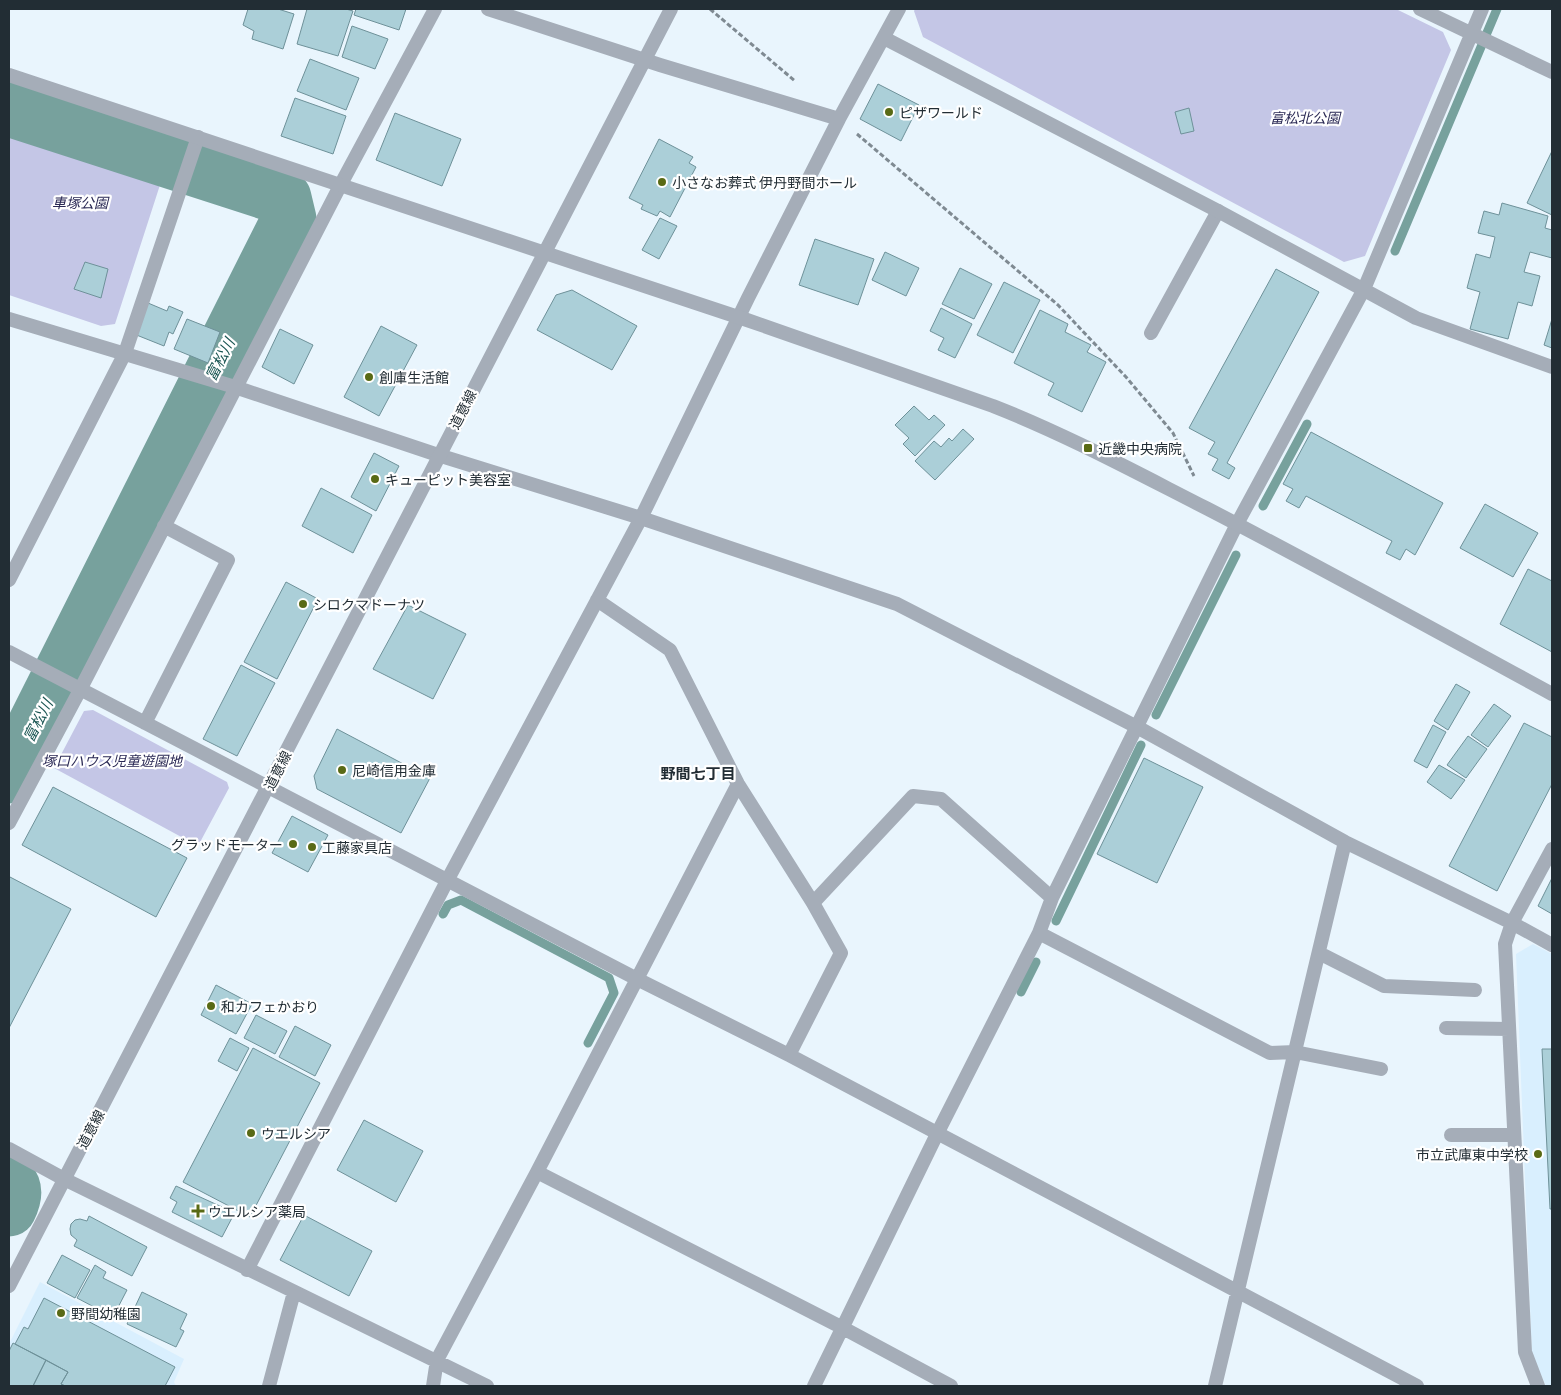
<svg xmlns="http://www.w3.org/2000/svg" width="1561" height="1395" font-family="Georgia,'Noto Sans JP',serif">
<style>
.built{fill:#d9effe}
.green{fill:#c4c6e6}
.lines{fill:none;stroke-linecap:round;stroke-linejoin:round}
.stream{stroke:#77a19d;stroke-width:9}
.river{stroke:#77a19d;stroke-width:55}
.building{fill:#abcfd8;stroke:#6e9199}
.path{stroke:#7f8a92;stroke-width:3;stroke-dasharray:5 2.5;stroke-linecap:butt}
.service{stroke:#a5adb8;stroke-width:14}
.minor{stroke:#a5adb8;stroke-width:14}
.tertiary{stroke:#a5adb8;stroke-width:14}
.poi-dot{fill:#596a15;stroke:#fff;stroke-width:2}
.labels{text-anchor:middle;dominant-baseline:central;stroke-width:4.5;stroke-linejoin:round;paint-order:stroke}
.poi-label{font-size:14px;fill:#222d34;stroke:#fff;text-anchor:start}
.park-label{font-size:14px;font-style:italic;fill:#2a2954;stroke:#fff}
.street-label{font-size:14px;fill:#222d34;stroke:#fff}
.water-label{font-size:15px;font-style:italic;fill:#1b5653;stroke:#fff}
.neighbourhood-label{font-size:15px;font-weight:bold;fill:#222d34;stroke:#fff}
</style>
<rect width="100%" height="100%" fill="#e9f5fd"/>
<!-- built -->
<path class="built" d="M1533,944L1552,954V1386H1546L1532,1354L1516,954Z
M40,1282L184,1359L174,1382L176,1386H9V1344Z"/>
<!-- green -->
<path class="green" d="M915,9H1396L1443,32L1451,50L1365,256L1344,262L923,37L914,11Z
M9,101L170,154L115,324L101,326L9,295Z
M93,710L227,782L229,788L198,846L54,768L84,711Z"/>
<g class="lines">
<!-- stream -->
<path class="stream" d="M1395,251L1497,9
M1263,506L1307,424
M1156,715L1236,555
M443,914L448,905L461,900L609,978L614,993L588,1043
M1056,921L1141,745
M1021,992L1036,962"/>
<!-- river -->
<path class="river" d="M9,109L284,198L289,219L9,776
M9,1181C17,1190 14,1199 9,1209"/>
</g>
<!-- building -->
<path class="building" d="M248,9H278L294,14L283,49L252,39L254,31L243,25Z
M307,9H346L353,11L338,56L297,44Z
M356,9H406L399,30L354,15Z
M352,26L388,39L375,69L342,57Z
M310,59L359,78L346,110L297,91Z
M878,84L919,105L901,141L860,119Z
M295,98L346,116L333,154L281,136Z
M1189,108L1194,131L1181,134L1175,112Z
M395,113L461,139L442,186L376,160Z
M659,139L693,157L689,163L696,167L670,217L660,211L657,216L641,209L643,205L629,198Z
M1552,151V215L1527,203Z
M1502,203L1548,216L1545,228L1552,230V258L1530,252L1524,272L1540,276L1532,306L1518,302L1508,339L1470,329L1480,292L1467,288L1476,254L1490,258L1495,237L1478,233L1484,211L1499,215Z
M660,218L677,226L659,259L642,250Z
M815,239L874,259L858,305L799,285Z
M885,252L919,268L906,296L872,280Z
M85,262L108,269L101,298L74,289Z
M960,268L992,284L974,319L942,304Z
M1276,269L1319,292L1227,463L1235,468L1229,479L1212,470L1218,459L1208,454L1215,442L1189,428Z
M1004,282L1040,300L1013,353L977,335Z
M572,290L637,326L612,370L537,330L556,295Z
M148,303L167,311L169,306L183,312L173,334L169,332L164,346L134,334Z
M941,308L972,324L955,358L938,350L944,338L930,331Z
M1040,310L1068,324L1065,332L1091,345L1087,352L1106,362L1082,412L1048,395L1054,383L1014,363Z
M187,319L220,332L208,363L174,349Z
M1552,319V348L1544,345Z
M381,326L417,345L379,416L344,397Z
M280,329L313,345L294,384L262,367Z
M914,406L929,420L934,415L945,425L915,456L903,444L909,438L895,425Z
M963,429L974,439L935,480L915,461L934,441L941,447L949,438L952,441Z
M1311,432L1443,503L1415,555L1406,549L1400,560L1386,553L1392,541L1306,496L1299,508L1286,501L1293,489L1283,484Z
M374,453L399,466L376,511L351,497Z
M321,488L372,515L353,553L302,526Z
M1485,504L1538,533L1513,577L1460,548Z
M1528,569L1552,581V652L1500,624Z
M286,582L318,599L277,679L244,662Z
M408,605L466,634L433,699L373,669Z
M241,665L275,683L237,756L203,739Z
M1456,684L1470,692L1448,730L1434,721Z
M1494,704L1511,716L1488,747L1471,735Z
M1524,723L1552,737V784L1497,891L1449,866Z
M1433,725L1446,732L1427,768L1414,761Z
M337,729L430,778L401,833L317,789L314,776Z
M1468,736L1487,749L1466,778L1447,765Z
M1144,758L1203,787L1157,883L1097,854Z
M1439,765L1465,780L1451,799L1427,782Z
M53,787L187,858L156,917L22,845Z
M292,816L328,835L308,872L272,853Z
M10,877L71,909L9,1028V880Z
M1552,878V914L1538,906Z
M216,985L252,1004L236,1034L201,1015Z
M256,1015L287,1031L275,1054L244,1038Z
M295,1026L331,1045L315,1076L279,1057Z
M230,1038L249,1048L237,1071L218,1061Z
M253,1048L320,1083L250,1217L183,1182Z
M1542,1049H1552V1209H1550Z
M364,1120L423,1151L396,1202L337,1170Z
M176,1186L222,1207L221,1210L233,1216L222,1237L172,1212L177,1202L170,1198Z
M304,1215L372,1251L349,1296L280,1260Z
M89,1216L147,1247L132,1276L74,1246L77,1240L71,1235L70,1229L71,1224L75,1220L80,1219L87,1221Z
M62,1255L90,1270L75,1298L47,1283Z
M95,1265L106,1272L103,1278L127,1290L113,1317L77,1298Z
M142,1292L187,1314L180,1329L184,1331L176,1347L127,1324Z
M44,1298L175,1367L165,1386H65L61,1384L68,1372L15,1344L24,1327L28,1329Z
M13,1343L46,1360L33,1386H9V1351Z
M46,1360L68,1372L61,1384L65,1386H33Z"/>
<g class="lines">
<!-- path -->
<path class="path" d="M710,9L795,81
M857,134L1058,305L1126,377L1173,433L1194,476"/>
<!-- service -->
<path class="service" d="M1151,333L1218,211"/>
<!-- minor -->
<path class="minor" d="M488,9L660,65L839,119
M1420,9L1552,72
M884,38L1218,211L1416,318L1552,367
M9,319L235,387L438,455L641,518L897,604L1137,727L1345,842L1512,923L1552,945
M9,580L125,353L198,137
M597,600L670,650L738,784L813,903L841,953L789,1055
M9,652L637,979L789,1055L1417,1386
M145,723L228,560L164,526
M9,823L80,690L341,184L435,9
M813,903L913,796L941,799L1052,898
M1039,933L1270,1053L1295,1052L1381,1069
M1319,953L1384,986L1475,990
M1446,1028L1509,1029
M1451,1135H1514
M537,1172L843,1328L951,1386
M64,1179L487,1386
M247,1270L448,879L641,518L748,298L839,119L899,9
M269,1386L294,1292
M433,1386L437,1360L537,1172L738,784
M814,1386L937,1134L1039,933L1052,898L1237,524L1364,289L1482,9
M1215,1386L1345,842
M1538,1386L1525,1352L1505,944L1512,923L1552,849"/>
<!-- tertiary -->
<path class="tertiary" d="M9,75L747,320L993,406C1067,435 1137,473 1208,509C1324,569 1438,632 1552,694
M9,1149L64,1179
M9,1286C229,860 449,434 671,9"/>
</g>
<!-- markers -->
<g class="poi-dot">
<circle cx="889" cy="112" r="5"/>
<circle cx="662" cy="182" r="5"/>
<circle cx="369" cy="377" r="5"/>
<rect x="1083" y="443" width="10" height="10" rx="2.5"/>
<circle cx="375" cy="479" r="5"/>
<circle cx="303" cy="604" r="5"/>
<circle cx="342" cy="770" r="5"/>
<circle cx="293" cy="844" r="5"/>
<circle cx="312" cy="847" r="5"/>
<circle cx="211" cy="1006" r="5"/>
<circle cx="251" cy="1133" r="5"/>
<circle cx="1538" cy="1154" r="5"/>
<path d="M195.5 1203.5h5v5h5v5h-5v5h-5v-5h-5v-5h5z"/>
<circle cx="61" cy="1313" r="5"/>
</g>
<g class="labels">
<!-- poi labels -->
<g class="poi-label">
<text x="899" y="112">ピザワールド</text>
<text x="672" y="182">小さなお葬式 伊丹野間ホール</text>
<text x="379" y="377">創庫生活館</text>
<text x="1098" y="448">近畿中央病院</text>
<text x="385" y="479">キューピット美容室</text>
<text x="313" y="604">シロクマドーナツ</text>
<text x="352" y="770">尼崎信用金庫</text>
<text x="283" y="844" text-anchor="end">グラッドモーター</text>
<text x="322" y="847">工藤家具店</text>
<text x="221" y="1006">和カフェかおり</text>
<text x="261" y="1133">ウエルシア</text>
<text x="1528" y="1154" text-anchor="end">市立武庫東中学校</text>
<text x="208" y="1211">ウエルシア薬局</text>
<text x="71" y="1313">野間幼稚園</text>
</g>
<!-- park labels -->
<g class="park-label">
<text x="1305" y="117">富松北公園</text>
<text x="80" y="202">車塚公園</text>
<text x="112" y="760">塚口ハウス児童遊園地</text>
</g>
<!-- street labels -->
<g class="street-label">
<text transform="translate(462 409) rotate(-63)">道意線</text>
<text transform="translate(277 770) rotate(-63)">道意線</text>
<text transform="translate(90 1129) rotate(-62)">道意線</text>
</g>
<!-- water labels -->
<g class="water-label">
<text transform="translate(219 359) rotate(-63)">富松川</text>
<text transform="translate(37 720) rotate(-63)">富松川</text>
</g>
<!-- neighbourhood labels -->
<g class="neighbourhood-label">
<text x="698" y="772">野間七丁目</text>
</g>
</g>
<!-- border -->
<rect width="1561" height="1395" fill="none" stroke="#222d34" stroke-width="20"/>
</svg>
